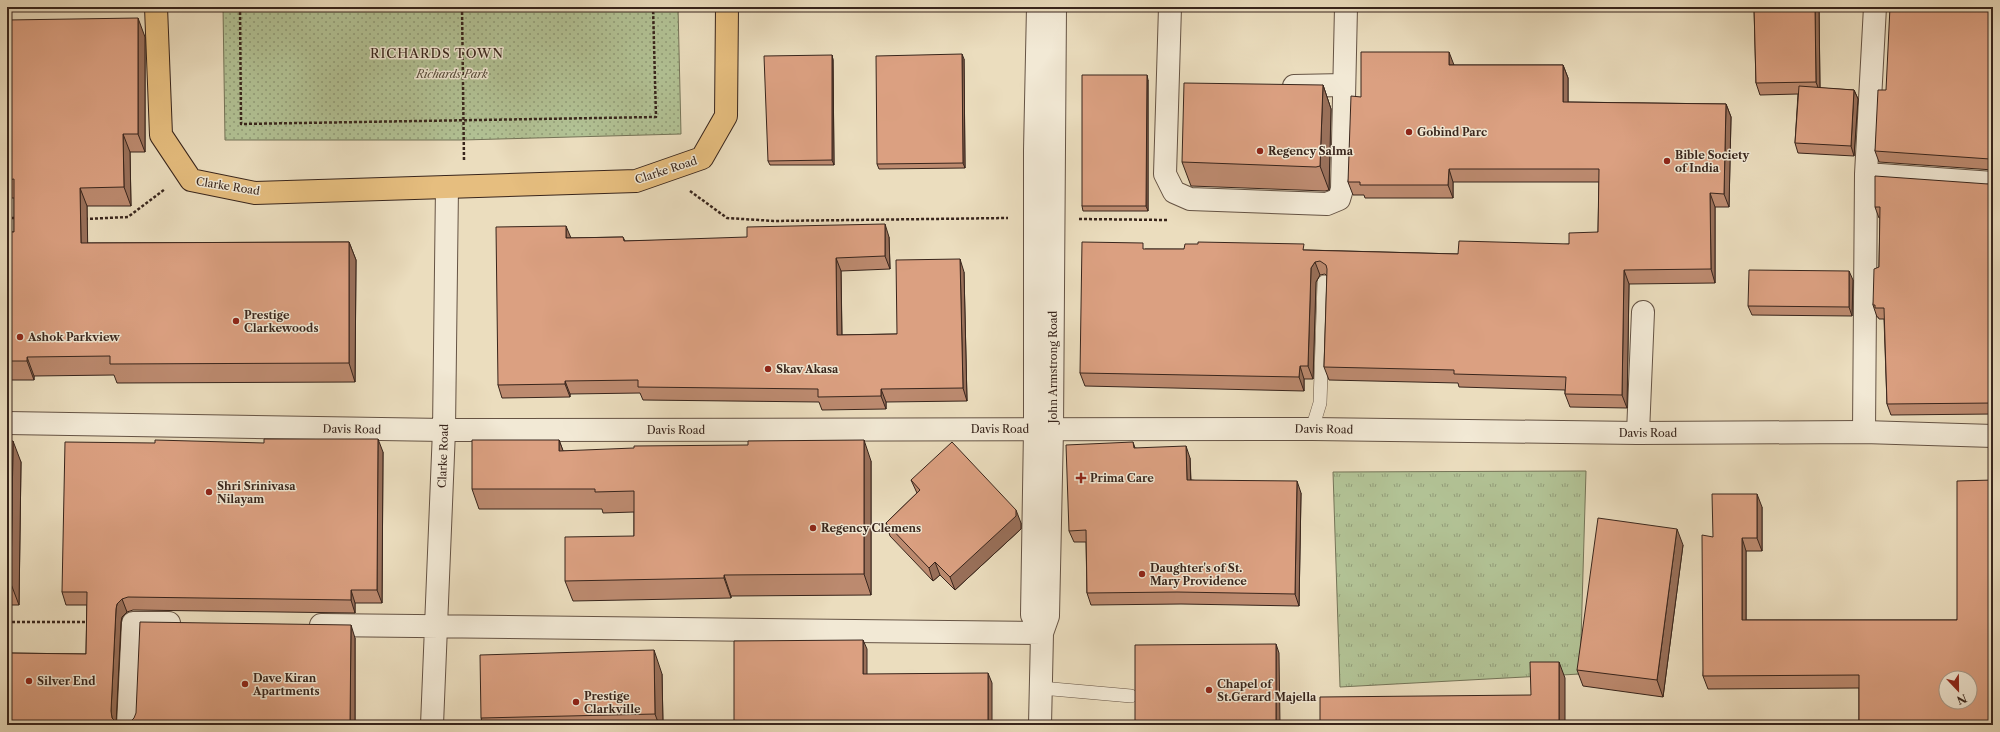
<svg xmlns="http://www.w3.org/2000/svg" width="2000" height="732" font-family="'Libre Caslon Text',serif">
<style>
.grass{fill:url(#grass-tufts);stroke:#757458}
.park{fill:url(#park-dots);stroke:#757458}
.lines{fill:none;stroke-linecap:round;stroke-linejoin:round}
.service-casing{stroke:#655344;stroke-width:14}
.minor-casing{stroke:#655344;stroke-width:24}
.tertiary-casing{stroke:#655344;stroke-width:24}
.primary-casing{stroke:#38251c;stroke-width:24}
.path{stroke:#38251c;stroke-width:2.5;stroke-dasharray:3 2;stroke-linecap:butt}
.service{stroke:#f2e9d5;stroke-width:13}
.minor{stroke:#f2e9d5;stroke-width:22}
.tertiary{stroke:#f2e9d5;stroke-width:22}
.primary{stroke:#e6be7f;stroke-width:22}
.wall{fill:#bc8a6f;stroke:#38251c}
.shaded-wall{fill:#99705a;stroke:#38251c}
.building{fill:#dba081;stroke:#38251c;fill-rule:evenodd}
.poi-dot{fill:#8f2418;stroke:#f2e9d5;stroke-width:1.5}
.labels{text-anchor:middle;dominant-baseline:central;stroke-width:3;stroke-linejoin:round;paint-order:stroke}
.park-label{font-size:11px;font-style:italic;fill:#564c3a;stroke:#f2e9d5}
.poi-label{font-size:11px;font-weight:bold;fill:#38251c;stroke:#f2e9d5;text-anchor:start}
.street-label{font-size:11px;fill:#38251c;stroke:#f2e9d5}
.quarter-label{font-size:13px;letter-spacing:1px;fill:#38251c;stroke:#f2e9d5}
</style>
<defs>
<pattern id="grass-tufts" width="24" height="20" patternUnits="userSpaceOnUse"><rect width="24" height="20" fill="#b2c295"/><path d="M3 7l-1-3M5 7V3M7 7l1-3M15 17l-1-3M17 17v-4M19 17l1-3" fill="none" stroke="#929d79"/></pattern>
<pattern id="park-dots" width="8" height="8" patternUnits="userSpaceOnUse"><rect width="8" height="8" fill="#b2c295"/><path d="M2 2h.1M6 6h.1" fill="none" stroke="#929d79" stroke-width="1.8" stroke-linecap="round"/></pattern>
</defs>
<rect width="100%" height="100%" fill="#ebddbe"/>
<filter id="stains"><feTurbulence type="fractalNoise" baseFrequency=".005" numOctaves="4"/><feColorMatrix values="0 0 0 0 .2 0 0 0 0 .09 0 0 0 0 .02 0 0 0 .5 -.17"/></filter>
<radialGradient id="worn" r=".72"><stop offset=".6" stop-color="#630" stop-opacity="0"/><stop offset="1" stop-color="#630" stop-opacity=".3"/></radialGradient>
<!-- grass -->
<path class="grass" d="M1586,471L1580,674L1340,687L1333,472Z"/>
<!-- park -->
<path class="park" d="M223,7H678L681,134L463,140H225Z"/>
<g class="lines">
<!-- service casing -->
<g class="service-casing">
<path id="service" d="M1312,429L1320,403L1324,282
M1041,688L1131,696"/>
</g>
<!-- minor casing -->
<g class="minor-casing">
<path id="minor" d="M1170,7L1165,174L1174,192L1190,199L1327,204L1339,199L1342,189L1346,7
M1294,86L1344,85
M1866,174L1993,183
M1035,429L1032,615L1042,633
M1864,432L1866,174L1875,7
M1638,433L1643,312
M321,625L1042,633
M128,725L133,623H169
M432,725L444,430
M1040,725L1042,633L1048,616L1052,429"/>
</g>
<!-- tertiary casing -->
<g class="tertiary-casing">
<path id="tertiary" d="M7,423L444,430L1312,429L1638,433L1864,432L1993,436
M1035,429V150L1038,7
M1052,429L1055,7
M444,430L447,187"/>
</g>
<!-- primary casing -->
<g class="primary-casing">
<path id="primary" d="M156,7L161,135L191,180L255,193L636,181L702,158L726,116L727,7"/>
</g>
<!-- path -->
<path class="path" d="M240,7L241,124L656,117L653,7
M462,7L464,160
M690,191L727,218L774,221L1008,218
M7,218H16
M85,219L128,217L165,189
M1079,219L1168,220
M7,622H89"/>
<!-- service -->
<use href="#service" class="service"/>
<!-- minor -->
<use href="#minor" class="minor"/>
<!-- tertiary -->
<use href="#tertiary" class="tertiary"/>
<!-- primary -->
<use href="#primary" class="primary"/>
</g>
<!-- wall -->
<path class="wall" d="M1754,7H1819L1820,88L1854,90L1858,99L1854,156L1798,153L1795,143L1798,94L1760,95L1756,83Z
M1993,7V170L1879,162L1875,151L1886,90Z
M7,20L145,37V152H130L131,206H87V243L349,242L356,260L355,382L117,383L114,375L34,376V380H7V232H14V198H7Z
M832,55L833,60L834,165H770L768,161Z
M964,59L965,168L879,169L877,164Z
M1454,65H1563L1568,78V102L1726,104L1731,117L1729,207H1715V283L1629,284L1627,408L1570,407L1565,394V390L1459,387L1458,383L1329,380L1324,367L1327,276L1325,274L1320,275L1316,282L1313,379H1304V391L1085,386L1080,373L1145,249L1306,250L1458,254L1569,244L1598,232L1599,182H1453V198H1365L1364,195H1353L1348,182L1361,97Z
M1148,80V211H1083L1082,206Z
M1323,85L1331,109L1329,190L1325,191L1191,186L1182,162Z
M1993,183V414L1891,415L1887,404L1884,319H1879L1878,317H1877L1873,305L1879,267L1880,218H1879L1875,207Z
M623,237L625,241L889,237L890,269L841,271L842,335L897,334L964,272L967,401L886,402V409L822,410L819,402L643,400L640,393L570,394V397L502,398L498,385L570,238Z
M1853,280L1852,316L1752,315L1748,306Z
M559,440L563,451L871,461V595L731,596V598L573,601L565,581L634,536V512L603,513L602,509H479L472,489Z
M7,441L21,462L19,605H7Z
M1133,442L1135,448L1190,458L1191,480L1301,493L1299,606L1181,604L1091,605L1087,593L1086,542H1074L1069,531Z
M155,443L383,452L382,603H355V613L133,610L127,612L122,617L121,622L116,721L117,723L123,724L129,723L355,638V725H7V653L86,654L87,605H66L62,592Z
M911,480L1021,523V529L955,590L940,575L933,581L890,536L886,523L917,493Z
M1993,480V725H1860L1859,723V688L1708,689L1703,676L1713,537L1762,507V551H1746V620H1957Z
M1683,545L1663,697L1583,686L1577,670Z
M662,674L663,725H483L481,718Z"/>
<!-- shaded-wall -->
<path class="shaded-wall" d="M1815,7H1819L1820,93L1816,82Z
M138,18L145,37V152L138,134Z
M1449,52L1454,65H1449Z
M962,54L964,59L965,168L963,163Z
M832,55L833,60L834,165L832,160Z
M1563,65L1568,78V115L1563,102Z
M1147,75L1148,80V211L1146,206Z
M1323,85L1331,109L1329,190L1320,166Z
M1854,90L1858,99L1854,156L1851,146Z
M1726,104L1731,117L1729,207L1724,194Z
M123,134L130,152L131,206L124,187Z
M1449,169L1453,182V198L1448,185Z
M80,188L87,206L88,261L81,243Z
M1710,193L1715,207V283L1711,269Z
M885,224L889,237L890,269L885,256Z
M566,226L571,238H566Z
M349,242L356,260L355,382L349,363Z
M836,258L841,271L842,348L837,335Z
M960,259L964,272L967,401L963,388Z
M1315,262L1320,275L1316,282L1313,379L1308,366L1311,268Z
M1624,270L1629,284L1627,408L1622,395Z
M1849,271L1853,280L1852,316L1849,307Z
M27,357L34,376V380L27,361Z
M1300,366L1304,379V391L1299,377Z
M565,381L570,394V397L565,384Z
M881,389L886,402V409L881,396Z
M378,439L383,452L382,603L377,590Z
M559,440L567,461L559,451Z
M864,440L871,461V595L864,574Z
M13,441L21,462L19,605L11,584Z
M1186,446L1190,458L1191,492L1187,480Z
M1297,481L1301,493L1299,606L1295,594Z
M1757,494L1762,507V551L1757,538Z
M1016,510L1021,523V529L955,590L950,577Z
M1677,529L1683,545L1663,697L1657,680Z
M1742,538L1746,551V633L1742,620Z
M935,562L940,575L933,581L929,568Z
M724,575L731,596V598L724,578Z
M351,590L355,603V613L351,600Z
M122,599L127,612L122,617L121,622L116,725L112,718L111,711L116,609L117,604Z
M351,625L355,638V725H350Z
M863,640L867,649V683L863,674Z
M1276,644L1279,653L1280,725H1276Z
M654,650L662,674L663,725H659L655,714Z
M1559,662L1565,678V725H1559Z
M988,673L992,683V725H988Z"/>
<!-- building -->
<path class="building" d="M1754,7H1815L1816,82L1756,83Z
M1890,7H1993V160L1990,159L1875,151L1878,90H1886Z
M138,18V134H123L124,187L80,188L81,243L349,242V363L110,364V356L27,357V361H7V232H14V179L7,180V20Z
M1361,52H1449V65H1563V102L1726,104L1724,194L1710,193L1711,269L1624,270L1622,395L1565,394L1566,377L1454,374V370L1324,367L1327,269L1326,265L1320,261L1315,262L1311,268L1308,366H1300L1299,377L1080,373L1082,242L1143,243V249H1184L1185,244H1198V242L1304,244L1303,250L1458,254L1459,241L1569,244V233L1598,232L1599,169H1449L1448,185H1360V182H1348L1351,96L1361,97Z
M962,54L963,163L877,164L876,56Z
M832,55V160L768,161L764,56Z
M1082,75H1147L1146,206H1082Z
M1184,83L1323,85L1320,166L1316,167L1182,162Z
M1799,86L1854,90L1851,146L1795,143Z
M1875,176L1988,184L1993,183V403L1887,404L1884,308H1875V305H1873L1874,269L1879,267L1880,207H1875Z
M885,224V256L836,258L837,335L897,334L896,260L960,259L963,388L881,389V396L818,397V389L638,387V380L565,381V384L498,385L496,227L566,226V238L623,237L624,241L747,237V227Z
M1749,270L1849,271V307L1748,306Z
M264,439H378L377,590H351V600L128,597L122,599L117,604L116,609L111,711L112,718L117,723L123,724L129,723L134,718L136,713L140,622L351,625L350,725H75L7,724V653L86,654L87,592H62L65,442L155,443V440L264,443Z
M472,440H559V451L634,448V446L748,445V441L864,440V574L724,575V578L565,581V537L634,536V491L595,492V489H472Z
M7,441H13L11,584H7Z
M952,442L1016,510V516L950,577L935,562L929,568L886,523L920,490L911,480Z
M1133,442L1134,448L1186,446L1187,480L1297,481L1295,594L1177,592L1087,593L1086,530L1069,531L1066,445Z
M1993,480V722L1859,723V675L1703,676L1702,535L1713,537L1712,494H1757V538H1742V620H1957V481ZM1946,678H1970V702H1946Z
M1598,518L1677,529L1657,680L1577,670Z
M863,640V674L988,673V725H734V641Z
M1276,644V725H1135V645Z
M654,650L655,714L481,718L480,655Z
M1530,662H1559V725H1320V697L1531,695Z"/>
<!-- markers -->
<g class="poi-dot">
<circle cx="1409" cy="132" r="4"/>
<circle cx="1260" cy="151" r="4"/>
<circle cx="1667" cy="161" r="4"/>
<circle cx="236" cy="321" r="4"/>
<circle cx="20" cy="337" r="4"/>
<circle cx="768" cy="369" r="4"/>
<path d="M1079 472h4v4h4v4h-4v4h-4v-4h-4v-4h4z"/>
<circle cx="209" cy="492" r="4"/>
<circle cx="813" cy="528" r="4"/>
<circle cx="1142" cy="574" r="4"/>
<circle cx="29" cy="681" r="4"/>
<circle cx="245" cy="684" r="4"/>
<circle cx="1209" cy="690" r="4"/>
<circle cx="576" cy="702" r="4"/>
</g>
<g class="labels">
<!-- park labels -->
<g class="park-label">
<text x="452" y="74">Richards Park</text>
</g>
<!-- poi labels -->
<g class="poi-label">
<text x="1417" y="132">Gobind Parc</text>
<text x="1268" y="151">Regency Salma</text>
<text x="1675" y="155">Bible Society<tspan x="1675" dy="13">of India</tspan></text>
<text x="244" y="315">Prestige<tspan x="244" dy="13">Clarkewoods</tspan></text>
<text x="28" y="337">Ashok Parkview</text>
<text x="776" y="369">Skav Akasa</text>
<text x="1090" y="478">Prima Care</text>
<text x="217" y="486">Shri Srinivasa<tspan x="217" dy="13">Nilayam</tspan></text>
<text x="821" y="528">Regency Clemens</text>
<text x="1150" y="568">Daughter's of St.<tspan x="1150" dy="13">Mary Providence</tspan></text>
<text x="253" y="678">Dave Kiran<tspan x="253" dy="13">Apartments</tspan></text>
<text x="37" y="681">Silver End</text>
<text x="1217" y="684">Chapel of<tspan x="1217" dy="13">St.Gerard Majella</tspan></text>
<text x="584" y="696">Prestige<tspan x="584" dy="13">Clarkville</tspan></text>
</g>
<!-- street labels -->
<g class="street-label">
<text transform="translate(666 170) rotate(-18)">Clarke Road</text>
<text transform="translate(228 186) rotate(9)">Clarke Road</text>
<text transform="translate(1053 367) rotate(-90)">John Armstrong Road</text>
<text transform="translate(352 429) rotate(1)">Davis Road</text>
<text x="1000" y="429">Davis Road</text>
<text transform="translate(1324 429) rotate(1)">Davis Road</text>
<text x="676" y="430">Davis Road</text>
<text x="1648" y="433">Davis Road</text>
<text transform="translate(443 456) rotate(-88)">Clarke Road</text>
</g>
<!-- quarter labels -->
<g class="quarter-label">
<text x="437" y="53">RICHARDS TOWN</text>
</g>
</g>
<!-- margin -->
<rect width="2000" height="732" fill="none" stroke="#ebddbe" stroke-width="24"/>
<rect x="8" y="8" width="1984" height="716" fill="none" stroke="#38251c" stroke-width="2"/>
<rect x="12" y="12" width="1976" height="708" fill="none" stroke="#38251c"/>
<!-- north arrow -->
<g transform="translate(1958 690) rotate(158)"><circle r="19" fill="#f2e9d5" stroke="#a89b8b"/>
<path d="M0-3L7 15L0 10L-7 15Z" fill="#8f2418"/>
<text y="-6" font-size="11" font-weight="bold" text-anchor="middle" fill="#38251c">N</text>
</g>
<rect width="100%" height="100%" filter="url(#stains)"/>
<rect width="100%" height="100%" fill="url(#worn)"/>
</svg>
